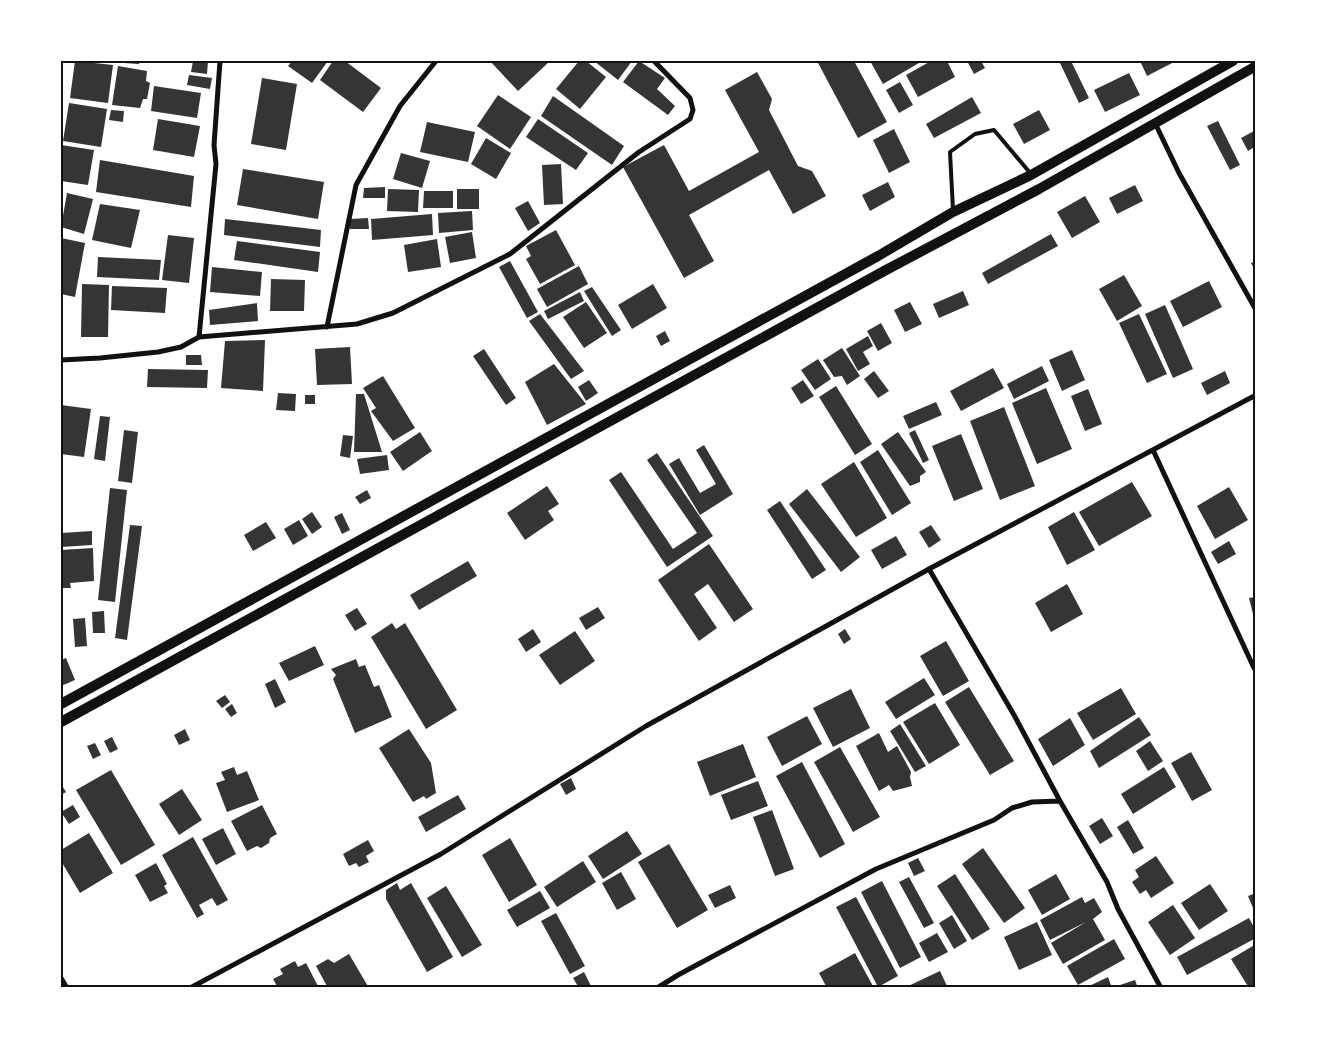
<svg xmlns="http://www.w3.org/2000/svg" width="1317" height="1049" font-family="Cabin,sans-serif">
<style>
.building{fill:#353535}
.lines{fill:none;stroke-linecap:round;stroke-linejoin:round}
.service{stroke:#111;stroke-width:4}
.minor{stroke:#111;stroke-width:5}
.secondary{stroke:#111;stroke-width:10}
.neatline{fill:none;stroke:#111;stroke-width:2}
</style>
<rect width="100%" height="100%" fill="#fff"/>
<!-- building -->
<path class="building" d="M75,61L113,65L108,103L70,98Z
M124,61H140L139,64L124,63Z
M193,61H208L207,74L191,72Z
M292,61H328L312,83L288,66Z
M333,61H345L381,88L363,112L320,80Z
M490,61H550L518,91Z
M579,61H586L606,77L580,109L556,89Z
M594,61H632L618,80Z
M639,61L665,78L657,89L675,106L668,115L623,82Z
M817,61H854L887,122L858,138Z
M870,61H918L919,63L883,84Z
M931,61H947L955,77L918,97L906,75Z
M967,61H981L985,68L974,74Z
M1059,61H1071L1089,98L1079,103Z
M1140,61H1176L1147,76Z
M118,66L147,71L146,81L150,83L147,99H143L140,108L112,105Z
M757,72L772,99L769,110L798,166L812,171L826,196L793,214L769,170L689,215L714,261L684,278L623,167L664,145L689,191L759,152L725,90Z
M1129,73L1140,95L1105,112L1094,90Z
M189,75L212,78L210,89L187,85Z
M262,78L297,84L286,150L251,144Z
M900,82L913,105L899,113L886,90Z
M154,86L201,93L197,118L151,111Z
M498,95L531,117L510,149L477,126Z
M553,96L624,146L612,165L541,116Z
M972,97L981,113L934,138L926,124Z
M69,103L107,109L101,147L63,141Z
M111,110L124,111L123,122L109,120Z
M1039,110L1050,130L1024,144L1013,124Z
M158,119L200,126L194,157L153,150Z
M538,119L588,153L576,170L526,137Z
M1218,121L1240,165L1230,170L1207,126Z
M427,122L475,132L468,162L420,152Z
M894,129L910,162L889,173L873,140Z
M1256,130V146L1248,151L1241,138Z
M486,138L511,153L496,179L471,164Z
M61,145L94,150L88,185L61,181Z
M401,153L430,161L422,188L393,179Z
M100,160L194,176L191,207L96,192Z
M561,164L563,204L544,205L542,165Z
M243,169L324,182L318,219L237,205Z
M888,182L895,197L870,211L862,195Z
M1135,185L1143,201L1117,214L1109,198Z
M385,187V198H363L364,188Z
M388,189L419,190L418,212L387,211Z
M457,189H479V209H457Z
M424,191H453V208H423Z
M67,193L93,199L84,234L61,227Z
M1085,196L1100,222L1072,238L1057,212Z
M528,201L540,223L528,231L515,208Z
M100,204L140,210L131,248L92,240Z
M472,211L473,230L439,233L438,213Z
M432,214L433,235L372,240L371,219Z
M368,218L369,229H350V219Z
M225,219L321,230L320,247L224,235Z
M556,230L575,265L540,284L526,259L531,256L526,246Z
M472,232L476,258L450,263L445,237Z
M1051,234L1058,246L988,284L982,273Z
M168,235L194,238L189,283L162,280Z
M61,238L85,243L75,297L61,294Z
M437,239L441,267L408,272L404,245Z
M237,241L320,252L318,272L234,260Z
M98,257L161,260L159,280L97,277Z
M510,261L538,312L527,318L499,267Z
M1256,261V272L1251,263Z
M579,266L588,284L547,307L537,289Z
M212,267L262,272L260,296L210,292Z
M1124,275L1142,306L1117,321L1099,289Z
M271,279L305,280L304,311H270Z
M1209,281L1222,307L1183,327L1170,301Z
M82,284L109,285L108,337H81Z
M653,284L667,308L632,329L618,305Z
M112,286L167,288L165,313L111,310Z
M592,287L621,330L612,336L584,291Z
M963,291L969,305L939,318L933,304Z
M580,292L584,301L548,319L544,311Z
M586,302L607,333L584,348L563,317Z
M910,302L922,324L905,332L894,310Z
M257,303L258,321L210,325L209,310Z
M1165,305L1193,369L1173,378L1145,314Z
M540,314L584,371L571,379L529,321Z
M1139,314L1167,374L1147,383L1119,323Z
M881,323L892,343L878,351L867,331Z
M665,331L670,341L661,346L656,336Z
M868,336L873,346L863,352L870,364L858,371L846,349Z
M265,340L263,391L221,388L225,341Z
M350,347L352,384L317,385L315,349Z
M842,348L860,376L847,385L842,376L834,377L823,360Z
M484,349L516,398L506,405L473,356Z
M1072,350L1085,380L1062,391L1049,360Z
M186,355H201L202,365H186Z
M818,359L831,379L815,390L801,370Z
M554,364L586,404L547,425L525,382Z
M1042,366L1049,381L1014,399L1007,384Z
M993,368L1004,388L961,411L950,391Z
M148,369L208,370L207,388L147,387Z
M874,371L889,391L878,398L864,379Z
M1225,371L1230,383L1207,395L1201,383Z
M383,376L415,428L393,441L371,411L376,408L363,388Z
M589,380L598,393L586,401L578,387Z
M803,380L814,396L801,404L791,388Z
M836,386L872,444L855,455L819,397Z
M1046,388L1072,449L1037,464L1012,403Z
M1088,389L1102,424L1085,431L1071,396Z
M278,393L296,394L295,411L276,410Z
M356,394H364L382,452H354Z
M305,395H315V404H305Z
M936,402L942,415L909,429L903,416Z
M61,405L91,409L84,457L61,454Z
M1004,407L1035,486L1000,500L970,421Z
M100,416L110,417L105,461L94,459Z
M124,430L138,432L132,483L118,481Z
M915,430L929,460L923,463L909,433Z
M420,432L432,451L403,471L390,452Z
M898,432L926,472L920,476V482L910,486L881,444Z
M961,434L983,489L954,501L932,446Z
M343,435L353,436L350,458L340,456Z
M704,445L733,494L700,515L669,464L679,458L700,493L716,484L696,450Z
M878,450L911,503L892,515L860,462Z
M657,453L713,536L667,567L609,480L621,472L673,549L697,533L647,460Z
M387,455L389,470L360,474L357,459Z
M854,462L887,518L856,537L821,484Z
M1132,482L1152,516L1099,546L1079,512Z
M547,486L559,504L548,511L554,520L525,540L507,513Z
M1229,487L1248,520L1215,539L1197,506Z
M110,488L127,490L115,602L98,600Z
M807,489L860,557L841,572L789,504Z
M367,490L371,498L360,504L355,497Z
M780,501L826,570L812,579L767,510Z
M312,512L322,527L312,534L302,519Z
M1074,512L1095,550L1067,565L1048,527Z
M342,513L350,530L342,534L334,517Z
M299,520L308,536L293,545L284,529Z
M266,522L276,538L253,551L244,535Z
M130,525L142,526L127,640L115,638Z
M931,525L941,540L929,548L919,532Z
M92,531V545L61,547V533Z
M896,536L907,555L882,569L871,550Z
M1229,541L1236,554L1218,564L1211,552Z
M709,544L753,609L734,622L708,584L694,594L717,628L699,641L658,580Z
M93,548L94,581L70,583L71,588H61V550Z
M468,561L477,576L419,610L410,595Z
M1067,584L1083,614L1051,632L1035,603Z
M1256,597V622H1255L1249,598Z
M598,607L605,618L586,630L579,618Z
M357,608L367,624L355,631L345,615Z
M104,611L105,633H93L92,612Z
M85,618L87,646L75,647L73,619Z
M392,623L396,629L405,623L457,710L426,729L371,637Z
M533,629L541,642L526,652L518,639Z
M845,629L851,639L844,644L838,634Z
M575,631L595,661L560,685L539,655Z
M946,641L969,681L943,696L920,656Z
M315,646L324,665L289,681L279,663Z
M66,658L75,680L61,686V660Z
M356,659L359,667L365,665L374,687L379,685L392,717L355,733L333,679L336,675L331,669Z
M924,678L935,695L896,719L885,702Z
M275,679L286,702L275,708L265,684Z
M969,687L1014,761L990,775L945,702Z
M1121,688L1136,714L1093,740L1077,713Z
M851,689L870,728L833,747L813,708Z
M225,695L230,702L222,708L216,701Z
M935,703L960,745L929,764L903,722Z
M232,704L237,713L231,717L225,709Z
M807,716L822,744L782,766L767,737Z
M1139,717L1151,735L1099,768L1090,751Z
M1070,718L1085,745L1053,766L1038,739Z
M900,724L926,766L915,772L890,731Z
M185,729L190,740L179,745L174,735Z
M409,729L431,763L436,793L426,799L424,796L413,802L379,748Z
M879,733L888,752L897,746L911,772L910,777L912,786L893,791L889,785L879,791L856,746Z
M112,737L118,749L110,753L104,741Z
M1150,741L1163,761L1148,771L1136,751Z
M95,743L101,755L93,759L87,746Z
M743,744L756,777L710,796L697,762Z
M840,747L880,817L853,832L814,762Z
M1191,752L1212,790L1192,801L1171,763Z
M802,762L845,844L820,858L776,776Z
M234,767L237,775L247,771L259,800L227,812L216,783L225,780L221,772Z
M1164,767L1176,787L1133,814L1121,794Z
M111,770L155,845L121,865L76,790Z
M571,778L576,789L566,795L560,784Z
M758,781L768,806L731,820L721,795Z
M61,784L66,792L61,795Z
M182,789L202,820L179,835L159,804Z
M458,795L466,809L426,832L418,817Z
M73,805L80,817L69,824L61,812Z
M262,805L277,834L270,838L269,843L261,848L257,846L247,851L231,821Z
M772,810L794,869L775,876L753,817Z
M1102,818L1113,836L1100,844L1089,826Z
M1128,820L1144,848L1133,854L1117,827Z
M223,828L236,854L216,865L202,839Z
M627,831L642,854L603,879L588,856Z
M89,833L113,873L80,893L61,861V850Z
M193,837L228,900L217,906L212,898L199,905L204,914L197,918L162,855Z
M510,838L537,885L509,902L482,855Z
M368,840L374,851L366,856L369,862L359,867L356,863L349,866L343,854Z
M669,844L708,910L677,928L638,862Z
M983,848L1025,908L1004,923L962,864Z
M1156,856L1174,883L1151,898L1146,890L1140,894L1132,882L1139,877L1135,870Z
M918,858L925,871L914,876L908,863Z
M583,861L596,882L557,907L544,887Z
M156,863L167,884L164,886L168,893L150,902L135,875Z
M621,872L636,899L617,910L602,883Z
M955,874L990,929L972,940L937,886Z
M1056,874L1070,899L1042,915L1028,890Z
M909,877L934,923L924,928L899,882Z
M882,881L921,957L900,968L861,892Z
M397,883L400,890L411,883L453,957L427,972L386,899V890Z
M1210,884L1228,911L1199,930L1181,903Z
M730,885L736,898L715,908L708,895Z
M446,886L482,945L462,957L427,898Z
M540,891L550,908L517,927L507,910Z
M1256,893V915L1248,896Z
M856,897L898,976L878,987L836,907Z
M1082,897L1085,903L1094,898L1102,912L1093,919L1105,940L1063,964L1051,943L1086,922L1050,940L1040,920Z
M1173,905L1195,938L1170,955L1148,922Z
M556,913L585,966L570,974L541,921Z
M952,915L967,941L954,949L939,923Z
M1249,918L1256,931V938L1187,975L1177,957Z
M1037,922L1052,955L1019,970L1004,937Z
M937,933L948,952L929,962L919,943Z
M1114,939L1125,959L1078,985L1067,966Z
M1256,944V988H1249L1231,959Z
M855,953L874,988H827L819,973Z
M349,954L369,988H328L316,966L328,959L334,963Z
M295,961L298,967L306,963L319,988H278L273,979L283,974L280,969Z
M940,971L948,988H904Z
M584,972L592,988H579L573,978Z
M1108,977L1112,988H1085Z
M1135,980L1138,988H1122L1120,985Z"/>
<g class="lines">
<!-- service -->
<path class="service" d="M953,210L950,152L975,134L994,130L1031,174"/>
<!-- minor -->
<path class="minor" d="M1155,123L1179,173L1256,310
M327,327L356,185L400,106L436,61
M199,337L357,324L393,313L510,254L639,152L690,119L693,110L690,98L654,61
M61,360L100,358L158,352L181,347L199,337L216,164L214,145L220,61
M1153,450L1254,668
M929,569L1014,715L1060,801L1107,882L1118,909L1161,988
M61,978L67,988
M190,988L441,854L646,726L929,569L1256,395
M657,988L678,975L876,869L994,820L1012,808L1032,802L1060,801"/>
<!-- secondary -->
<path class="secondary" d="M61,704L878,256L953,212L1031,175L1233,61
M61,722L886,270L1039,189L1256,66"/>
</g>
<!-- border -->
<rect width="1317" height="1049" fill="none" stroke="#ffffff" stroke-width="125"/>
<rect x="62" y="62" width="1192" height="924" class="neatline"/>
</svg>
